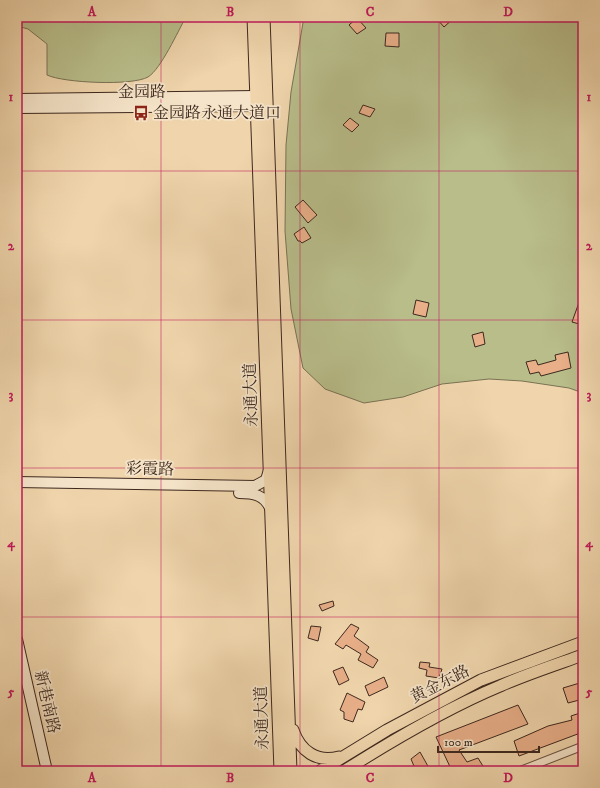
<svg xmlns="http://www.w3.org/2000/svg" width="600" height="788" font-family="'IM FELL DW Pica','Noto Serif SC',serif">
<style>
.green{fill:#b8bd8a;stroke:#7a7254}
.building{fill:#e8af89;stroke:#3d281e}
.lines{fill:none;stroke-linecap:round;stroke-linejoin:round}
.street-casing{stroke:#6a5342;stroke-width:9}
.secondary-casing{stroke:#3d281e;stroke-width:12}
.primary-casing{stroke:#3d281e;stroke-width:13}
.street{stroke:#f5e4c9;stroke-width:7}
.secondary{stroke:#f5e4c9;stroke-width:10}
.primary{stroke:#f0d5ac;stroke-width:11}
.grid{fill:none;stroke:#c2185b;stroke-width:1;stroke-opacity:0.55}
.labels{text-anchor:middle;dominant-baseline:central;stroke-width:3.5;stroke-linejoin:round;paint-order:stroke}
.street-label{font-size:16px;fill:#3d281e;stroke:#f5e4c9}
.poi-label{font-size:16px;fill:#3d281e;stroke:#f5e4c9;text-anchor:start}
.neatline{fill:none;stroke:#c2185b;stroke-width:1.5}
.grid-label{font-size:13px;text-anchor:middle;font-weight:bold;fill:#c2185b}
</style>
<rect width="100%" height="100%" fill="#f0d5ac"/>
<filter id="stains"><feTurbulence type="fractalNoise" baseFrequency=".005" numOctaves="4"/><feColorMatrix values="0 0 0 0 .2 0 0 0 0 .09 0 0 0 0 .02 0 0 0 .5 -.17"/></filter>
<radialGradient id="worn" r=".72"><stop offset=".6" stop-color="#630" stop-opacity="0"/><stop offset="1" stop-color="#630" stop-opacity=".3"/></radialGradient>
<!-- green -->
<path class="green" d="M17,17H186C178,31 161,69 148,77C132,86 64,83 47,75V44L28,29L17,26Z
M304,17H583V393L569,388L522,381L489,379L442,384L403,397L364,403L325,389L303,368L291,309L285,231L286,145L291,92Z"/>
<!-- building -->
<path class="building" d="M440,17H455L444,27L437,19Z
M357,18L366,28L357,34L349,25Z
M386,33H399V47L385,46Z
M363,105L375,109L370,117L359,113Z
M350,118L359,125L352,132L343,125Z
M303,200L317,215L308,223L295,207Z
M304,227L311,238L302,243L300,241H298L294,234Z
M582,294H583V325L572,322Z
M416,300L429,303L426,317L413,314Z
M483,332L485,344L475,347L472,335Z
M568,352L571,368L541,376L539,372L530,374L526,362L536,360L538,365L556,360L555,355Z
M333,601L334,606L322,611L319,605Z
M351,624L359,628L354,636L369,647L366,652L378,660L373,668L358,660L361,654L346,645L343,649L335,644Z
M311,626L321,627L318,641L308,638Z
M420,662L430,663L429,667L442,669L439,678L426,676L427,670L419,668Z
M343,667L349,680L339,685L333,671Z
M384,677L388,687L369,696L365,686Z
M583,682V699L568,703L563,688Z
M347,693L365,702L362,710L358,709L353,722L344,719V712L340,710Z
M518,705L528,724L459,750L467,762L478,758L486,771H452L436,737Z
M583,712V732L519,756L514,741L548,726L572,720L571,716Z
M420,752L429,768L416,771L411,759Z"/>
<g class="lines">
<!-- street casing -->
<g class="street-casing">
<path id="street" d="M519,771L583,746"/>
</g>
<!-- secondary casing -->
<g class="secondary-casing">
<path id="secondary" d="M17,99L263,96
M17,108L263,106
M17,482L255,486L266,480L269,470
M239,493C254,493 265,495 271,510
M17,639L47,771"/>
</g>
<!-- primary casing -->
<g class="primary-casing">
<path id="primary" d="M253,17L280,771
M264,17L291,771
M293,730C300,751 317,763 339,757
M320,771L387,730L481,680L583,642
M344,771C393,740 447,708 500,686C527,674 555,665 583,655"/>
</g>
<!-- street -->
<use href="#street" class="street"/>
<!-- secondary -->
<use href="#secondary" class="secondary"/>
<!-- primary -->
<use href="#primary" class="primary"/>
</g>
<!-- grid -->
<path class="grid" d="M161,17V771M300,17V771M439,17V771M17,171H583M17,320H583M17,468H583M17,617H583"/>
<!-- icons -->
<defs>
<g id="bus-bare" transform="scale(1.2)"><path d="M-5-6H5V4H4V6H2V4H-2V6H-4V4H-5ZM-3.5-4V0h7V-4ZM-3.5 1.2v1.5H-2V1.2ZM2 1.2v1.5H3.5V1.2Z" fill="#8f2418" stroke="#f5e4c9" stroke-width="2.5" paint-order="stroke"/></g>
</defs>
<g fill-rule="evenodd">
<use href="#bus-bare" x="141" y="113"/>
</g>
<g class="labels">
<!-- street labels -->
<g class="street-label">
<text x="142" y="92">金园路</text>
<text transform="translate(251 395) rotate(-92)">永通大道</text>
<text transform="translate(150 469) rotate(1)">彩霞路</text>
<text transform="translate(440 684) rotate(-27)">黄金东路</text>
<text transform="translate(47 702) rotate(77)">新巷南路</text>
<text transform="translate(262 718) rotate(-92)">永通大道</text>
</g>
<!-- poi labels -->
<g class="poi-label">
<text x="153" y="113">金园路永通大道口</text>
</g>
</g>
<!-- margin -->
<rect width="600" height="788" fill="none" stroke="#f0d5ac" stroke-width="44"/>
<!-- scale -->
<path d="M438 746v6h101v-6" fill="none" stroke="#3d281e" stroke-width="2"/>
<text x="444" y="746" font-size="12" fill="#3d281e" stroke="#f5e4c9" stroke-width="3" paint-order="stroke">100 m</text>
<rect x="22" y="22" width="556" height="744" class="neatline"/>
<g class="grid-label">
<text x="92" y="16">A</text>
<text x="230" y="16">B</text>
<text x="370" y="16">C</text>
<text x="508" y="16">D</text>
<text x="11" y="101">1</text>
<text x="589" y="101">1</text>
<text x="11" y="250">2</text>
<text x="589" y="250">2</text>
<text x="11" y="399">3</text>
<text x="589" y="399">3</text>
<text x="11" y="547">4</text>
<text x="589" y="547">4</text>
<text x="11" y="696">5</text>
<text x="589" y="696">5</text>
<text x="92" y="782">A</text>
<text x="230" y="782">B</text>
<text x="370" y="782">C</text>
<text x="508" y="782">D</text>
</g>
<rect width="100%" height="100%" filter="url(#stains)"/>
<rect width="100%" height="100%" fill="url(#worn)"/>
</svg>
